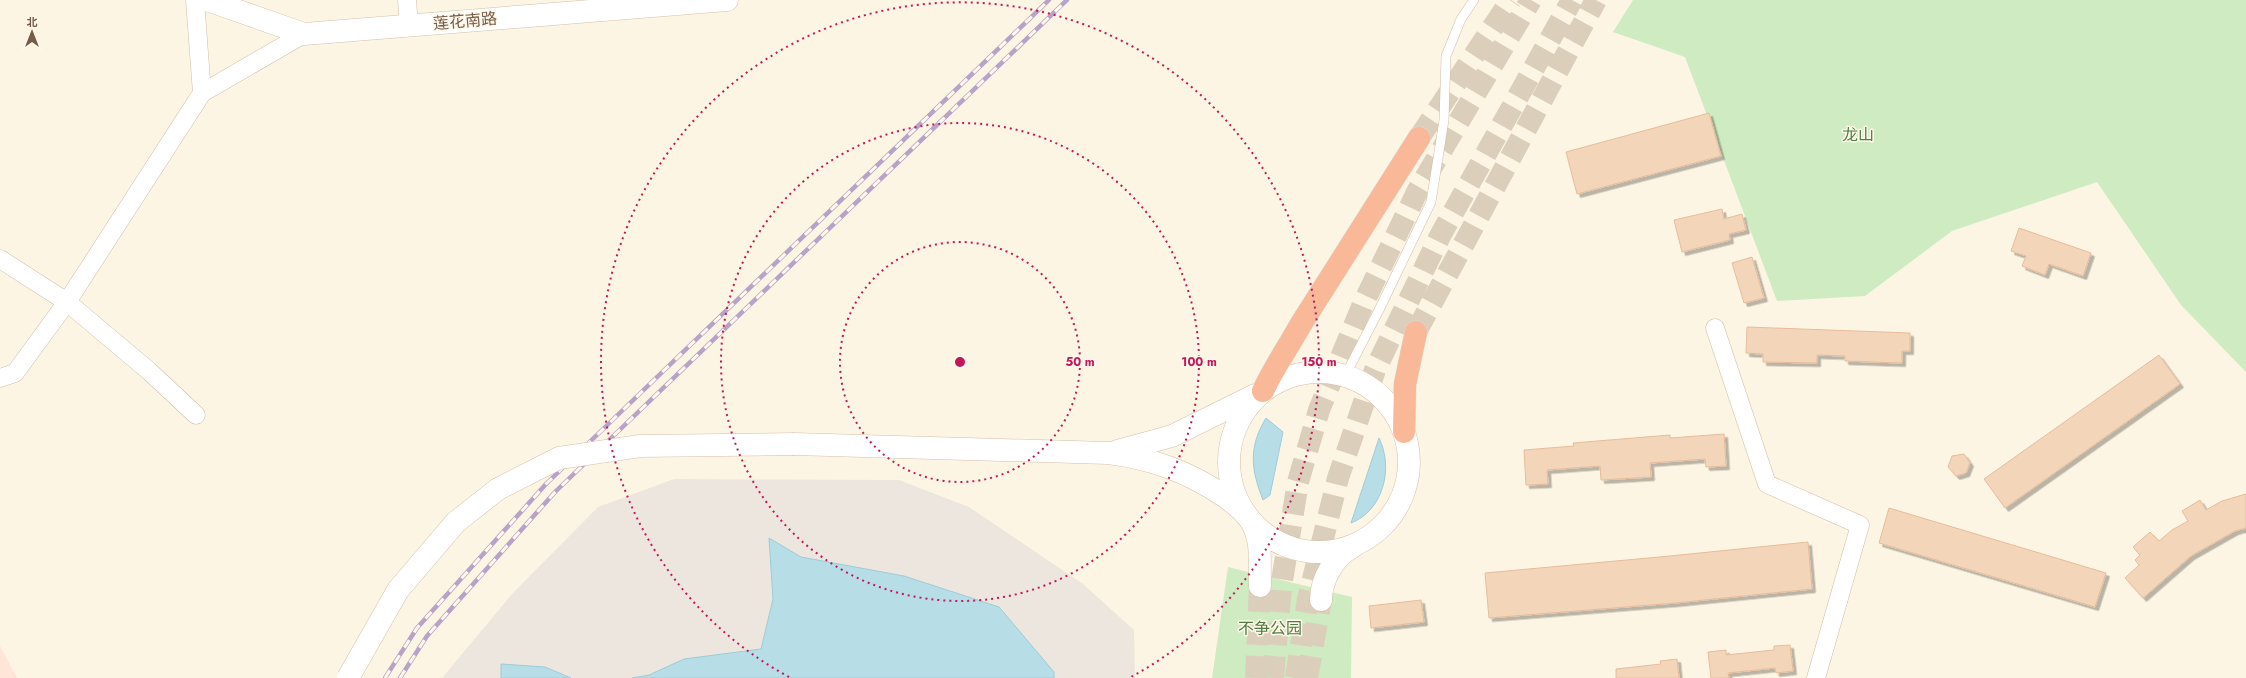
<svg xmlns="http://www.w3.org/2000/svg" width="2246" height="678" font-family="Jost,'Noto Sans SC',sans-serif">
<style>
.commercial{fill:#fee5d7}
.industrial{fill:#ece6de}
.green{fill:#cfebc1}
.water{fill:#b7dde7;stroke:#9dccd9}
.building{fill:#f3d5ba;stroke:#e7bc9a;filter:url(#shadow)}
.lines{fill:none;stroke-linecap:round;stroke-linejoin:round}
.secondary-tunnel{stroke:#dbcfbc;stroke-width:22;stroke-dasharray:22 11;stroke-linecap:butt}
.highway-tunnel{stroke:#dbcfbc;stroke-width:22;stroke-dasharray:22 11;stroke-linecap:butt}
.lane-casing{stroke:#cfbdaa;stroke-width:10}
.street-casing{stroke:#cfbdaa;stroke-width:19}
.secondary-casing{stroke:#d4bfa9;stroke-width:23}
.highway-casing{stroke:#ded8d3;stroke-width:23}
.lane{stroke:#fff;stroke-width:9}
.street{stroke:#fff;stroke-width:18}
.secondary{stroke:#fff;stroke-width:22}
.highway{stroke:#f9b898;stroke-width:22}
.rail-casing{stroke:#b8a2c7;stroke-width:4.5}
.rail{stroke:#fff8eb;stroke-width:3;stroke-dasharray:9;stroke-linecap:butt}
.secondary-bridge-casing{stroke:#d4bfa9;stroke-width:23;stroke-linecap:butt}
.secondary-bridge{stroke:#fff;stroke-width:22}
.ring{fill:none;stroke:#c2185b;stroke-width:2;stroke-dasharray:2 4}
.labels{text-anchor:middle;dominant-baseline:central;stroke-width:3;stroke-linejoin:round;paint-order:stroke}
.street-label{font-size:16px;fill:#765c48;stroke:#fff8eb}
.park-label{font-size:16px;fill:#4d7d40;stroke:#fff8eb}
.centre{fill:#c2185b;stroke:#fff8eb;stroke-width:2}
.ring-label{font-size:12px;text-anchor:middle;font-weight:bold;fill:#c2185b;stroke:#fff8eb;stroke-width:3;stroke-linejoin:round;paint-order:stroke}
</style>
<defs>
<filter id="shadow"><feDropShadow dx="3.5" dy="3.5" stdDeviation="0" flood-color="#0004"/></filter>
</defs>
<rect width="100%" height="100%" fill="#fdf5e3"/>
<!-- commercial -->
<path class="commercial" d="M0,646L17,678H0Z"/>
<!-- industrial -->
<path class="industrial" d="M674,479L899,480L969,507L1083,584L1134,630L1135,678H442L512,594L598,507Z"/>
<!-- green -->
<path class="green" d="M1633,0H2246V372L2181,305L2097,182L1952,231L1865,296L1777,301L1685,57L1613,32Z
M1228,567L1352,597L1351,678H1212Z"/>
<!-- water -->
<path class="water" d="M1266,418L1283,432L1270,495L1263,500C1251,469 1248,448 1266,418Z
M1379,438C1394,468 1383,511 1351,523Z
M769,538L801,557L904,576L999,607L1054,672V678H632L649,675L684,659L761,649L773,599Z
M501,664L545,667L571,678H501Z"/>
<!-- building -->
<path class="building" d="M1709,113L1721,156L1577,194L1566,152Z
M1722,209L1724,219L1742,214L1746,230L1729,234L1730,240L1682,252L1674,220Z
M2019,228L2091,253L2083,276L2049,264L2045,275L2022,266L2026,256L2011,251Z
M1752,257L1764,298L1744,303L1732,263Z
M1747,327L1910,333V351H1902V363L1845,361V356L1817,355V363L1763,362V354L1746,353Z
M2159,355L2180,384L2005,508L1984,479Z
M1724,434L1726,466L1706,467L1705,459L1650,463L1651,477L1601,480L1600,466L1547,470L1548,484L1526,485L1524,450L1574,446L1573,443L1670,435V438Z
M1964,454L1970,463L1966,473L1956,476L1948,467L1952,456Z
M2246,494V528L2235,531L2191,556L2143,598L2125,578L2139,565L2135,560L2140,555L2133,547L2150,532L2159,541L2172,530L2188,521L2182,511L2200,500L2206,510L2222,501Z
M1889,508L2106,573L2095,607L1879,543Z
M1808,542L1812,589L1675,603L1489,618L1485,573L1670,556Z
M1421,600L1424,622L1371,628L1369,606Z
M1790,645L1793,671L1776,673L1775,668L1728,673L1729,678H1711L1708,652L1726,650V655L1774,650V646Z
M1677,659L1679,678H1616V669L1661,664L1660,661Z"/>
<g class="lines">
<!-- secondary-tunnel -->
<path class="secondary-tunnel" d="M1256,678L1260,586
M1307,678L1321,600"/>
<!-- highway-tunnel -->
<path class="highway-tunnel" d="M1419,138L1511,0
M1416,332L1596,0
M1273,678L1281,587L1298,482L1319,410L1364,302L1418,190L1531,0
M1296,678L1308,599L1338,478L1375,370L1440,236L1572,0"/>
<!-- lane casing -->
<g class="lane-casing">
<path id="lane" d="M1345,376L1379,310L1431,202L1444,120L1446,56L1461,19L1474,0"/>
</g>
<!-- street casing -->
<g class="street-casing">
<path id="street" d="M195,0L202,93
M407,0L409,25
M0,259L67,302L149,371L196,415
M1715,328L1767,484L1860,525L1816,678
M0,378L15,373L67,302L202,93L304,34"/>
</g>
<!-- secondary casing -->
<g class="secondary-casing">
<path id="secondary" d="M207,0L304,34L727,0
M1229 462a90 90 0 1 1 180 0a90 90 0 1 1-180 0Z
M794,444L1108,453C1151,458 1189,472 1224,496C1234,503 1246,512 1252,523C1263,543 1259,565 1260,586
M1117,451L1172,436L1255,395
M1321,600C1321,579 1335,555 1354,546"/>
</g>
<!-- highway casing -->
<g class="highway-casing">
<path id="highway" d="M1263,391C1274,368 1288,347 1301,324L1419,138
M1404,432L1405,384L1416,332"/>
</g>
<!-- lane -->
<use href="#lane" class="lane"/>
<!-- street -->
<use href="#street" class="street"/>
<!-- secondary -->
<use href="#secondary" class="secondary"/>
<!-- highway -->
<use href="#highway" class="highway"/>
<!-- rail casing -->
<g class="rail-casing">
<path id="rail" d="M385,678L417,628L546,484L1049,0
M400,678L427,636L555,492L1067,0"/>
</g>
<!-- rail -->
<use href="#rail" class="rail"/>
<!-- secondary-bridge casing -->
<g class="secondary-bridge-casing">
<path id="secondary-bridge" d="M348,678L398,590L456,522L498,489L559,458L640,446L794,444"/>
</g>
<!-- secondary-bridge -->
<use href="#secondary-bridge" class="secondary-bridge"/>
</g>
<!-- distance rings -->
<g class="ring">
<circle cx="960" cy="362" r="120"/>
<circle cx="960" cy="362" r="239"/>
<path d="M789 677A359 359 0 1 1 1131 677"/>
</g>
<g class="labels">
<!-- street labels -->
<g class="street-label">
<text transform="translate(465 21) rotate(-5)">莲花南路</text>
</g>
<!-- park labels -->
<g class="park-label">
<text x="1858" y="134">龙山</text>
<text x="1270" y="628">不争公园</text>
</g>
</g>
<circle cx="960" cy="362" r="6" class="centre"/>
<g class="ring-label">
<text x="1080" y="366">50 m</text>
<text x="1199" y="366">100 m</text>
<text x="1319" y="366">150 m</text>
</g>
<!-- north arrow -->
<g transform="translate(32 32)" stroke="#fff8eb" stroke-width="3" paint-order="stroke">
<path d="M0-3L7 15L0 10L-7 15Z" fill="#765c48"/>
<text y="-6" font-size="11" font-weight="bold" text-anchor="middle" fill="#765c48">北</text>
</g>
</svg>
